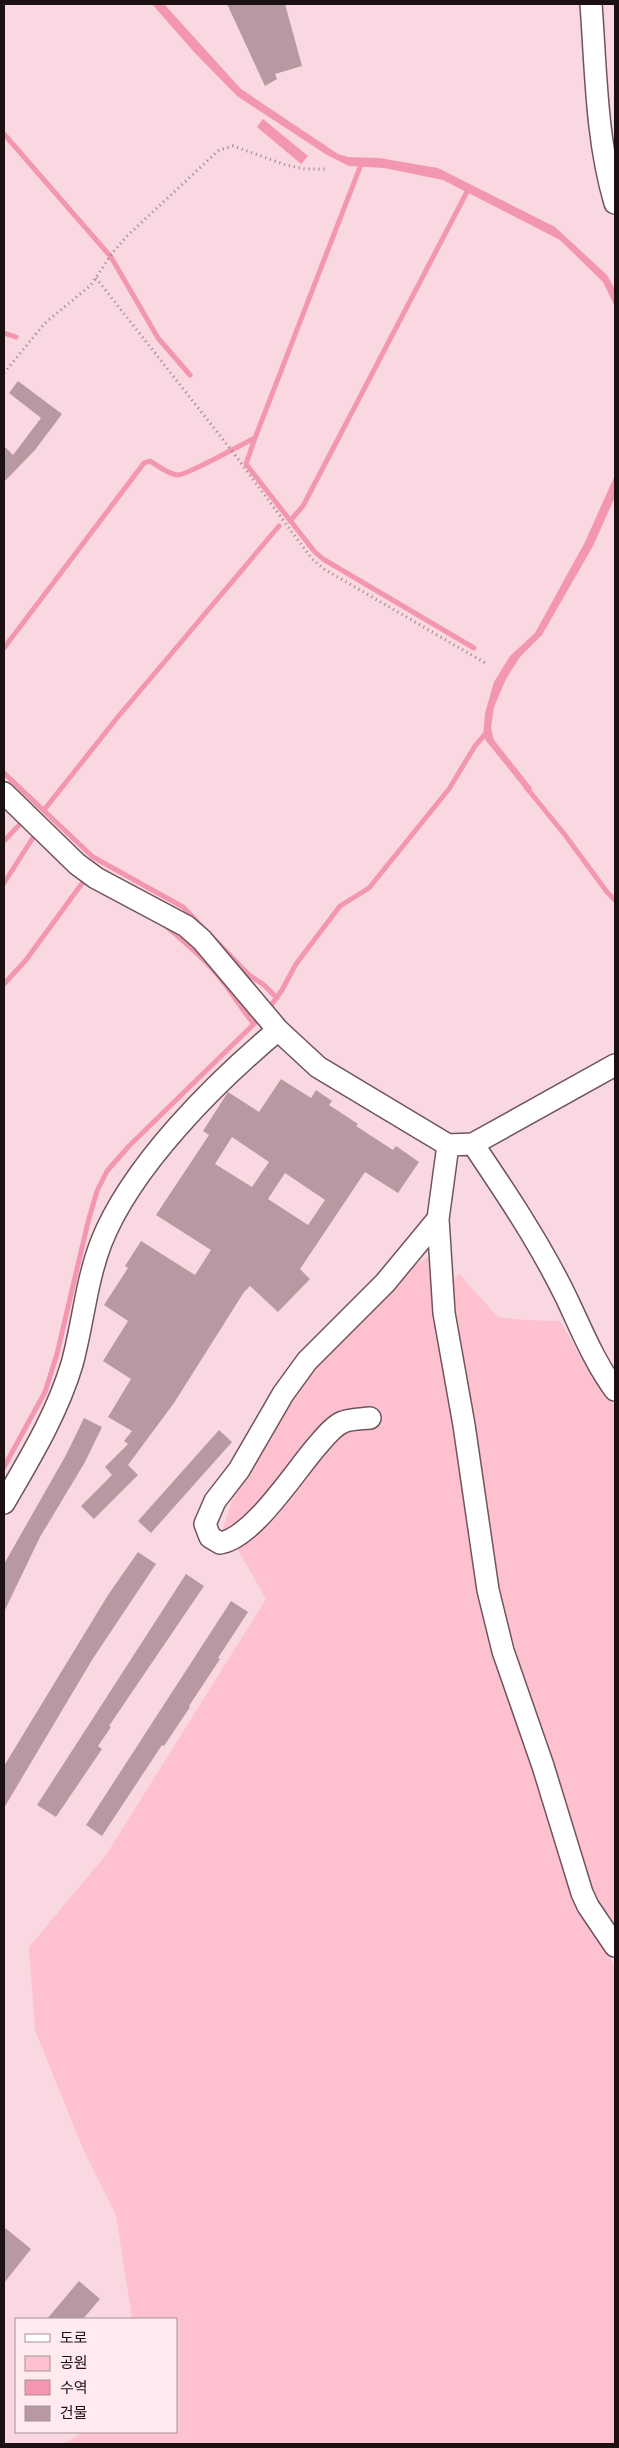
<svg xmlns="http://www.w3.org/2000/svg" width="619" height="2448" font-family="Cabin,'Noto Sans KR',sans-serif">
<style>
.green{fill:#fdc1d0}
.water{fill:#f397b1}
.lines{fill:none;stroke-linecap:round;stroke-linejoin:round}
.stream{stroke:#f397b1;stroke-width:5}
.building{fill:#b999a1;fill-rule:evenodd}
.minor-casing{stroke:#70545b;stroke-width:24}
.path{stroke:#977f85;stroke-width:3;stroke-dasharray:1 4;stroke-linecap:butt}
.minor{stroke:#fff;stroke-width:21}
</style>
<rect width="100%" height="100%" fill="#fad8e1"/>
<!-- green -->
<path class="green" d="M430,1256L498,1659L573,1896L582,1917L615,1966V2444H63L84,2432H176V2319H132L116,2215L83,2149L35,2030L29,1947L106,1855L266,1599L235,1545L361,1413L276,1488L228,1535L223,1528L233,1498L288,1397L320,1357L406,1271Z
M459,1274L498,1317L524,1320L560,1321L593,1378L615,1406V1926L595,1897L569,1825L492,1572L479,1457L456,1313L453,1281Z"/>
<!-- water -->
<path class="water" d="M152,4H164L241,89L338,154L348,157L379,158L438,168L555,227L607,275L615,289V307L603,282L560,240L443,180L384,168L349,166L327,155L237,96L194,52Z
M263,119L308,156L301,164L257,127Z
M615,475V497L593,546L542,635L520,657L506,679L494,707L491,728L494,740L532,788L528,793L483,737L485,713L494,682L510,656L535,633L585,542Z"/>
<g class="lines">
<!-- stream -->
<path class="stream" d="M4,134L111,257L158,338L190,375
M4,333L16,337
M255,438L246,464L314,551L323,559L474,648
M290,521L303,506L469,188
M4,648L144,463L150,461C157,465 169,475 178,475C186,476 242,444 255,438L362,162
M4,773L93,857L183,907L249,975L264,985L277,998
M526,787L565,835L607,892L615,900
M44,810L117,718L279,526
M4,841L23,821
M4,883L36,833
M166,926C186,943 208,962 224,983C235,997 243,1011 254,1024
M4,984L26,960L86,878
M267,1011L282,990L296,964L340,906L369,888L449,789L475,746L487,732
M4,1467L45,1392L57,1354L88,1222L97,1191L107,1171L129,1146L261,1017"/>
</g>
<!-- building -->
<path class="building" d="M227,4H285L302,66L275,74L277,79L265,86Z
M18,381L62,414L35,450L5,481L4,446L13,455L41,418L9,393Z
M281,1079L311,1098L316,1090L332,1101L329,1105L358,1124L356,1126L393,1150L396,1146L419,1162L398,1193L365,1172L300,1269L310,1279L278,1312L250,1286L244,1292L174,1403L128,1465L138,1475L94,1519L81,1506L112,1475L105,1467L128,1444L124,1441L132,1431L108,1417L131,1379L103,1361L128,1321L104,1305L128,1268L125,1266L141,1241L195,1275L211,1250L156,1215L209,1135L203,1131L228,1092L259,1112ZM232,1137L269,1162L252,1187L215,1164ZM285,1173L325,1200L308,1225L268,1199Z
M84,1418L102,1427L85,1462L40,1537L4,1612V1564L66,1455Z
M219,1430L232,1442L151,1533L138,1521Z
M138,1552L156,1564L92,1660L4,1808V1766L108,1595Z
M186,1574L204,1586L109,1726L111,1727L98,1746L102,1749L56,1817L37,1805Z
M231,1601L248,1612L218,1658L220,1659L189,1706L190,1707L164,1746L162,1745L102,1836L86,1825Z
M4,2227L31,2249L4,2283Z
M79,2281L100,2299L83,2319H47Z"/>
<g class="lines">
<!-- minor casing -->
<g class="minor-casing">
<path id="minor" d="M591,4C596,70 596,139 615,203
M4,793L77,864L96,878L186,926L202,940L278,1030L318,1067L448,1145L473,1144L615,1065
M473,1144C506,1193 539,1242 565,1295C581,1328 593,1360 615,1390
M448,1145L438,1219L444,1313L464,1425L488,1590L503,1651L543,1766L582,1893L588,1906L615,1946
M370,1418C361,1419 350,1419 343,1422C333,1426 324,1438 317,1446C295,1471 253,1538 220,1543L210,1537L205,1524L215,1501L239,1470L283,1394L307,1361L385,1283L438,1219
M4,1503C30,1458 57,1414 72,1364C83,1324 86,1282 101,1243C131,1166 215,1083 278,1030"/>
</g>
<!-- path -->
<path class="path" d="M96,278L232,451L312,559L324,569L487,664
M4,373L45,323L91,285L113,252L127,236L219,150L233,146L286,165L305,169H327"/>
<!-- minor -->
<use href="#minor" class="minor"/>
</g>
<!-- border -->
<rect width="619" height="2448" fill="none" stroke="#1c1013" stroke-width="10"/>
<!-- legend -->
<rect x="15" y="2318" width="162" height="115" fill="#feeaef" stroke="#a49397"/>
<rect x="25" y="2334" width="25" height="8" fill="#ffffff" stroke="#a49397"/>
<text x="60" y="2343" font-size="15" fill="#1c1013">도로</text>
<rect x="25" y="2356" width="25" height="15" fill="#fdc1d0" stroke="#a49397"/>
<text x="60" y="2368" font-size="15" fill="#1c1013">공원</text>
<rect x="25" y="2380" width="25" height="15" fill="#f397b1" stroke="#a49397"/>
<text x="60" y="2393" font-size="15" fill="#1c1013">수역</text>
<rect x="25" y="2406" width="25" height="15" fill="#b999a1" stroke="#a49397"/>
<text x="60" y="2418" font-size="15" fill="#1c1013">건물</text>
</svg>
